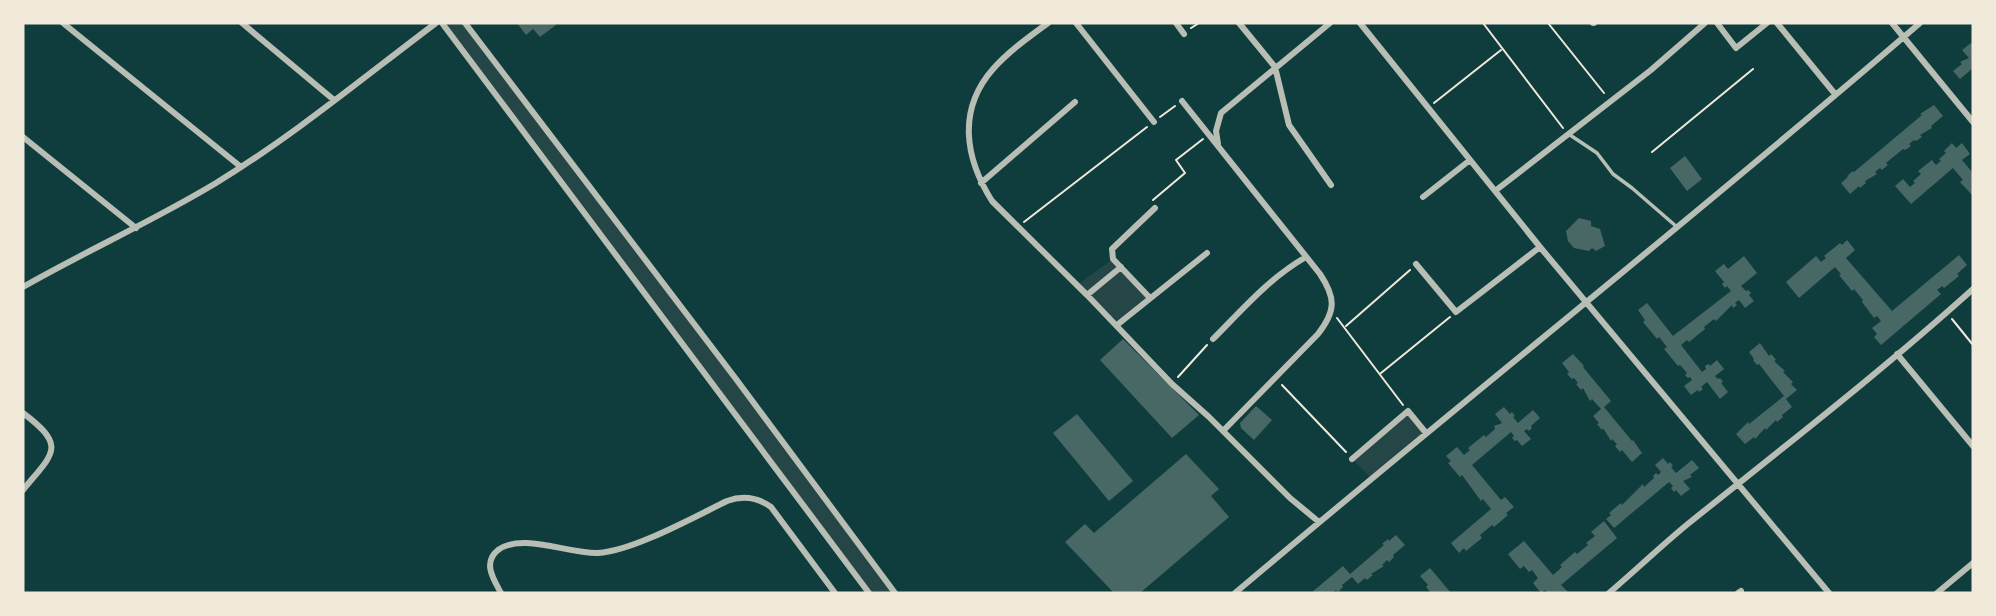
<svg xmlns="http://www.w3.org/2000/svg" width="1996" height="616" font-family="Helvetica,sans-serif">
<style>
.green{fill:#244646}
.building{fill:#486865}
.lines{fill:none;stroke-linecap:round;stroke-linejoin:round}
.path{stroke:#f1e9da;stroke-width:2}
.service{stroke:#b8beb3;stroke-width:3.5}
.minor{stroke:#b8beb3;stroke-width:6}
</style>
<rect width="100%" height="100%" fill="#0f3d3e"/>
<!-- green -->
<path class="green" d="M442,23H465L895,593H869Z
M1113,259L1150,298L1117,325L1077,285Z
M1408,411L1426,433L1371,478L1352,459Z"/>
<!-- building -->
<path class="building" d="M517,23H554L556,25L540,37L533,29L526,35Z
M1971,43L1973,45V68L1960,79L1953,71L1962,64L1960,62L1969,58L1962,50Z
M1934,105L1943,116L1931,126L1932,128L1920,135L1922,137L1916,141L1914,140L1909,144L1911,146L1905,150L1903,149L1886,163L1888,165L1882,170L1880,168L1875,172L1877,174L1865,181L1866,183L1860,188L1859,186L1850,194L1841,183L1848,177L1847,176L1853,171L1854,172L1922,115L1920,114Z
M1952,143L1956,148L1962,143L1970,154L1962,160L1973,173V196L1960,182L1963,180L1953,168L1911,204L1895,186L1903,179L1910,187L1915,183L1913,181L1921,174L1918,171L1932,160L1936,165L1941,161L1939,159L1946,153L1944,151Z
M1685,156L1702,179L1687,191L1670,168Z
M1579,218L1591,221V226L1600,229L1605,246L1596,251L1592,248L1589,251L1574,248L1568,241L1566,231Z
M1847,240L1855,250L1846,258L1892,311L1959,255L1967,265L1957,274L1959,276L1944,288L1942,286L1937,290L1941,294L1881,345L1874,337L1877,334L1872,328L1881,321L1877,316L1874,318L1862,302L1863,300L1854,289L1852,291L1839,275L1841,274L1835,267L1799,298L1786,282L1816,256L1821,262L1826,258L1824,256L1840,243L1842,245Z
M1744,256L1757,273L1741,286L1746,291L1748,290L1751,293L1749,295L1754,301L1745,308L1739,300L1735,303L1737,305L1733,308L1732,305L1716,321L1714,319L1704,327L1705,329L1689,342L1687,340L1681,345L1702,372L1706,369L1705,366L1709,364L1710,366L1717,360L1724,369L1715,376L1718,379L1720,378L1723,382L1721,383L1728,392L1720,399L1707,382L1701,387L1703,389L1699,392L1698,390L1691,395L1684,386L1692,380L1690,377L1688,378L1685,375L1687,373L1680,365L1678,366L1664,349L1667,347L1659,337L1657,339L1643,322L1645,320L1638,310L1647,303L1673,336L1731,291L1727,286L1725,288L1722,284L1724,282L1715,271L1724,264L1728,269Z
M1123,339L1199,415L1172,438L1100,360Z
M1760,343L1769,356L1771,354L1776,360L1774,361L1785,371L1783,372L1793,382L1791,384L1797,390L1786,399L1792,407L1782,415L1783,417L1777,422L1776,420L1766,430L1765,428L1755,439L1754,437L1745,444L1736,434L1748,422L1749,424L1784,396L1759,364L1757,365L1753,360L1754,359L1749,352Z
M1573,354L1584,366L1583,367L1611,401L1604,407L1632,441L1633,440L1642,453L1632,462L1622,450L1620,452L1615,446L1617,444L1612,439L1611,441L1603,428L1602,430L1597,424L1599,423L1593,416L1601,409L1592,399L1590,401L1583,388L1581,390L1576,384L1578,383L1574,378L1572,379L1567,374L1569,372L1562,363Z
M1256,406L1272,420L1254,440L1241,428L1240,423Z
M1504,407L1510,414L1512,412L1515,416L1513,417L1518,423L1533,410L1540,418L1531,426L1532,428L1529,431L1527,429L1524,431L1531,439L1522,446L1517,440L1515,441L1512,438L1514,436L1511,432L1472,465L1501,500L1505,497L1514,507L1506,513L1508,515L1494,527L1492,525L1480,535L1482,538L1466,551L1464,548L1459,553L1451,543L1491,509L1483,499L1481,501L1462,475L1460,477L1448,463L1451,461L1446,456L1457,447L1464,455L1470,450L1468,448L1484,435L1486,437L1495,429L1494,426L1502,423L1495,414Z
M1077,414L1133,481L1109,501L1053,433Z
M1186,454L1219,489L1211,496L1229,517L1140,593H1114L1065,542L1085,524L1094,533Z
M1663,458L1668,464L1670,462L1673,466L1671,467L1676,473L1692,460L1699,468L1690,475L1692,477L1683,481L1690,489L1681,496L1676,490L1674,492L1671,488L1673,486L1669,482L1614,528L1606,519L1611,515L1609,513L1621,503L1622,505L1643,484L1644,487L1654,478L1653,476L1656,473L1658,475L1661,472L1655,465Z
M1604,521L1617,538L1561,585L1569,593H1548L1545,590L1541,593L1533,583L1538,578L1532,570L1529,572L1524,566L1520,569L1508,554L1524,541L1553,575L1562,567L1560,565L1575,552L1577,554L1588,545L1586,543L1595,536L1591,532Z
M1396,535L1405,545L1393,555L1394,557L1389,562L1387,560L1382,565L1384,566L1371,574L1373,575L1367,580L1365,578L1358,584L1352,577L1342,585L1343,587L1338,592L1336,590L1332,593H1311L1343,566L1350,574L1384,545L1382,544L1388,539L1389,541Z
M1430,568L1451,593H1431L1426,587L1428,585L1420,576Z"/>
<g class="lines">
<!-- path -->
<path class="path" d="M1483,23L1563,128
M1548,23L1604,93
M1191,28L1199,23
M1434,103L1501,50
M1160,117L1175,106
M1652,152L1753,69
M1153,200L1185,173L1176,160L1203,139
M1024,222L1147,127
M1337,318L1403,405
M1952,319L1973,345
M1346,326L1410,270
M1381,373L1450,317
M1178,377L1207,345
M1282,385L1346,452"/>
<!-- service -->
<path class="service" d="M1570,135L1597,153L1613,174L1632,188L1677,227"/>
<!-- minor -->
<path class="minor" d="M63,23L241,167
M242,23L334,100
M442,23L869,593
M465,23L736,379L895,593
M1048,23C1029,37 1009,51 993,69C957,110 965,158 992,201L1087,295L1172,384L1209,417L1290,498L1319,522
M1076,23L1154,122
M1176,23L1184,34
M1239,23L1275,67L1289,125L1331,185
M1360,23L1540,247L1829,593
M1593,23H1594
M1717,23L1736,48L1767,23
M1777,23L1835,94
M1892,23L1973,122
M1182,101L1320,274C1336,298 1336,311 1318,334L1223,431
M23,137L136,228
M1218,144L1216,131L1221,113L1330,23
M981,183L1075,102
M1495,191L1651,70L1705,23
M1423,197L1470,160
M1416,264L1456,312L1540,247
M23,287C86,251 153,221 216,183C293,136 364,77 436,23
M1087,295L1121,267
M1150,298L1113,259L1112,249L1155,208
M1117,325L1207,253
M1213,339C1242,310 1269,278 1306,257
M1897,354L1973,446
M23,413C68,447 53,453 23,490
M1352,459L1408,411L1426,433
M501,593C494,580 482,563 498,550C522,532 568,554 598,553C633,551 694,517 727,501C743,495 757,497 771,507L835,593
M1235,593C1462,401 1695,217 1920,23
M1609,593C1636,570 1662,545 1689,523C1785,446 1882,371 1973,289
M1738,593L1741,591
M1937,593L1973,563"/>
</g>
<!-- border -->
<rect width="1996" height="616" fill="none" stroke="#f1e9da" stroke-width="49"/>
</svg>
